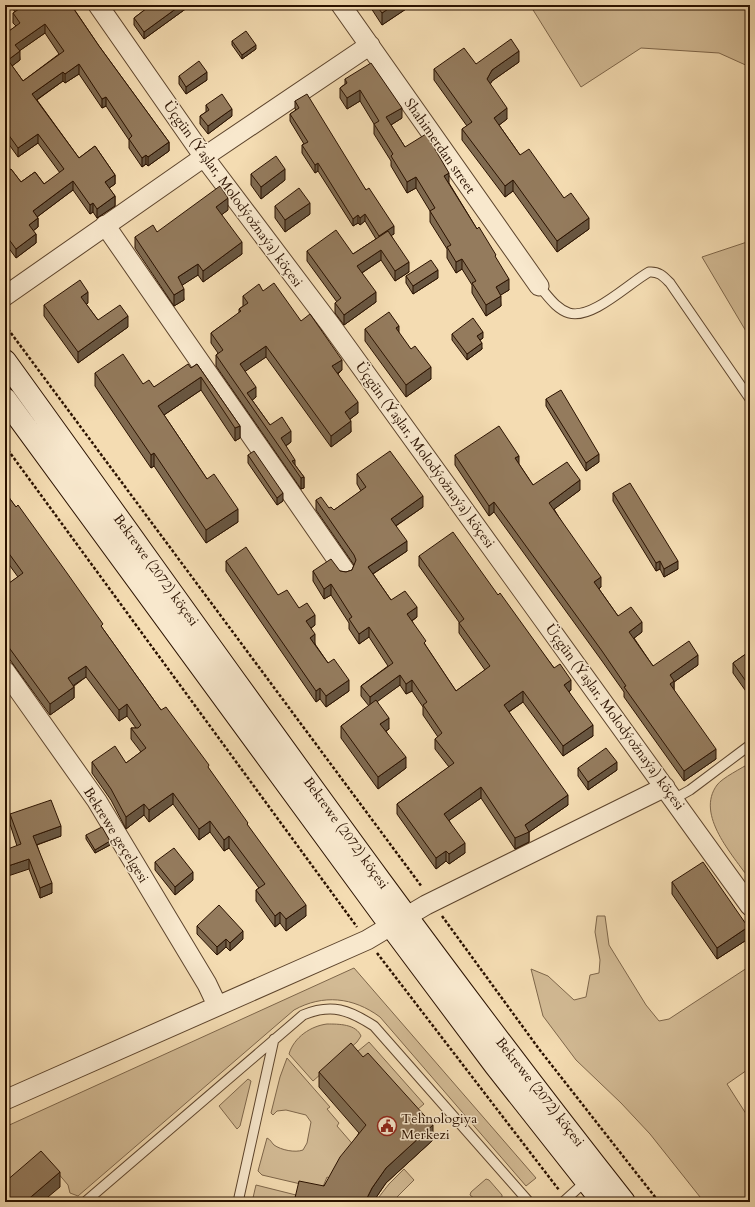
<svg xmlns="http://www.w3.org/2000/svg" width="755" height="1207" font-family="Cardo,serif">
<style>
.green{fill:#d2ba94;stroke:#7e664a}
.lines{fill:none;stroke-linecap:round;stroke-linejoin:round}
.service-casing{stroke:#5d442c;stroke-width:11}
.minor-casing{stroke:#5d442c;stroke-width:21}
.secondary-casing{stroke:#2b1200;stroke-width:24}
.path{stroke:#2b1200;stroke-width:2.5;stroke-dasharray:3 2;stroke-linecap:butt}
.service{stroke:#f8e8cd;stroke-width:9}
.minor{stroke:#f8e8cd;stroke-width:19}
.secondary{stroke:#f8e8cd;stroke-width:22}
.wall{fill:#7f6a50;stroke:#2b1200;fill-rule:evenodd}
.shaded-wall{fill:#685641;stroke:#2b1200}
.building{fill:#947b5d;stroke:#2b1200;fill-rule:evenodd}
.labels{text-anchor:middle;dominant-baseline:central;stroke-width:3;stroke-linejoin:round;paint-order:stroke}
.street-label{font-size:14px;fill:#2b1200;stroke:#f8e8cd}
.poi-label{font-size:14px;fill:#2b1200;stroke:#f8e8cd;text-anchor:start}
</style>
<rect width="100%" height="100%" fill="#f4dcb2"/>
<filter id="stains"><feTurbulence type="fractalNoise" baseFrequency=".005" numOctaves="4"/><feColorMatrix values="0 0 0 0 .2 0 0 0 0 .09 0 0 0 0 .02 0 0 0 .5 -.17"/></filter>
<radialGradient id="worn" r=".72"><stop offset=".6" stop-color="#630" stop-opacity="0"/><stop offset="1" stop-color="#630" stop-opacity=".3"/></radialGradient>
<!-- green -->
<path class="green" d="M530,5H750V67L719,53L641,48L581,87Z
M750,241V338L702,257Z
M750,763V880C733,855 695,815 717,785C722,778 742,768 750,763Z
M597,916H605L609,945L646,1005L659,1021L669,1019L750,966V1068L727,1084L750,1120V1202H704L650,1134L621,1103L576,1060L543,1016L531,969L548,976L574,1000L586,997L590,975L599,973L600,960L595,932Z
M354,968L536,1178L526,1186L380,1017C353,997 323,994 294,1010L78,1196L70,1193L68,1185L45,1158L5,1193V1127Z
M327,1024C339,1024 356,1024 361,1036L357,1042L313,1081L289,1054C294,1037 311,1026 327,1024Z
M369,1042L424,1104L412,1114L352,1056Z
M287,1058L330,1107L327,1109L339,1123L337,1126L356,1148L332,1179L327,1177L322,1189L262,1175L258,1171L267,1138C271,1140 271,1142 274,1145C281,1150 295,1153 303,1150L307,1143L311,1122L306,1115L286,1110L277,1111L273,1115L271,1113L280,1077Z
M248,1079L251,1081L240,1126L237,1129L219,1106Z
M404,1169L414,1180L392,1202H375L389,1184Z
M486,1179L489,1180L502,1195V1201L475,1199L470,1195L471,1192Z
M256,1185L296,1195L293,1202H252Z"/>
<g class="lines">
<!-- service casing -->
<g class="service-casing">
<path id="service" d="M539,286C548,296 556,309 569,313C592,320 629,283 649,272C659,271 664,277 670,283L750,399
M674,799L690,790L750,745
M85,1202L303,1015C332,1003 349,1010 374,1026L529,1202
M238,1202L274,1039
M563,1202L585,1182"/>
</g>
<!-- minor casing -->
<g class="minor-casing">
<path id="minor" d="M98,5L204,157L330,324L750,906
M341,5L539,286
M105,225L345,571
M5,296L204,157L370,45
M5,671L97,801L207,984L217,1005
M5,1100L367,940L426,905L665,787"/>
</g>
<!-- secondary casing -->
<g class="secondary-casing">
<path id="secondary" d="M5,361C209,643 408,929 624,1202
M5,399L391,926L495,1065L603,1202"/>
</g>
<!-- path -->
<path class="path" d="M5,325L422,887
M5,446L357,927
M442,916L539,1049L659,1202
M377,953L559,1190"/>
<!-- service -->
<use href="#service" class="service"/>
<!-- minor -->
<use href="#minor" class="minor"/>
<!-- secondary -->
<use href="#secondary" class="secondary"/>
</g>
<!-- wall -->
<path class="wall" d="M11,5H79L74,9L99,46L169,142V151L148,166L146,164L142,167L129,148V140L106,106L102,108L79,74L65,83L63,81L37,100L79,158L95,146L115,175V184L109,188L115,196V206L97,218L93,212L90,214L73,190L37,217L38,218V227L33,231L36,234V243L16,258L5,243V173L11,169L21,182L35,172L44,184L60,173L38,143L18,157L8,143L5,145V34L16,26L13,23V13L15,12L11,6ZM45,33L59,54L23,81L12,66L20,60L19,51Z
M151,5H191L144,39L134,25V18Z
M369,5H412L382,25Z
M232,41L256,49L242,59L232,45Z
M519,62L492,81L490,84L507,119L499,125L520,155L564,198L589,229L557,252L513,191L505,197L462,140V129L467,126L434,80V69L476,64Z
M179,76L207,80L186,94L179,84Z
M345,79L402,118L391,125L405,147L449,183L477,229L496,259L509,290L500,295L501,306L486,316L472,293V285L462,269L456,273L447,258V249L430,222V211L416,188L407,193L391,166V161L374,134V124L360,101L347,109L340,98V88L345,84Z
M295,101L366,190L394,234L391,235L409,272L395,281L381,260L362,273L376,302L344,325L335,313V303L337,302L307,261V251L353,254L376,239L365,221L360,225L358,223L353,226L318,171L315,173L302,153V145L304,144L290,121V114L296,110L295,109Z
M206,105L232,116L208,134L200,124V116L206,112Z
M251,174L285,180L261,199L251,185Z
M275,206L310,214L285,232L275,218Z
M228,210L221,215L242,254L203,282L198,275L182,285L184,300L174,306L135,248V237L157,232Z
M406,276L438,278L413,294L406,283Z
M263,291L301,321L342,370L338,374L358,413L350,419L351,432L331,447L266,357L245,371L256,397L252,400L270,425L291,442L286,446L295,465L304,477V488L301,489L216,366V355L218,353L211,343V333L239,313V309L243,306V296Z
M88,303L86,304L98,320L128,327L78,363L44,316V305Z
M365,329L399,333L431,379L406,397L365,341Z
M452,334L483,338L480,340L482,349L467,360L452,340Z
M197,364L240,426V438L235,441L201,390L164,415L207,479L238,522L206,543L154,466L151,468L95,386V373L143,384L154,387L191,368Z
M546,399L599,462L586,471L546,406Z
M248,455L283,501L277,505L248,463Z
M455,455L519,464L533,485L580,490L554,509L601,587L599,589L618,616L642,632L634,638L653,666L698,665L674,682V690L716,759L684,781L624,697V692L602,661L494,512L489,516L455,465Z
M357,474L423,507L396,526L407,551L373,574L391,600L417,617L412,621L426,646L456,691L485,670L459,633V622L419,566V556L498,595L571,690L569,692L593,736L563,756L523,702L509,712L568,805L529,832V842L515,849L481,798L449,820L465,853L449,864L446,861L436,869L397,814V804L449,767L435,749V739L438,737L423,715V707L412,691L406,694L400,685L377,701L389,729L386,731L406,768L378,789L341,738V726L369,706L361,696V686L388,666L369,637L359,644L349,629V623L331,595L324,599L313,581V571H340L346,572L352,570L354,565L316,510V500L329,508L334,510L361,491L357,484Z
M5,492L161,710L209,769L248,826L306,916L286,931L280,923L275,927L256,901V890L259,888L229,848L224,851L210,832L199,840L173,804L149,822L144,815L126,829L111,800L92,773V762L126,763L141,752L131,739V728H136L127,716L119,721L86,677L74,686V698L50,715L5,653V586L18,577L5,559Z
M613,493L678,569L664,577L660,569L656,571L613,501Z
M226,561L278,595L299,608L315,625L311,628L315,644L328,663L349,691L326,707L320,699L316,702L226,571Z
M750,651V697L733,673V663Z
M578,768L617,770L588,790L578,776Z
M10,814L61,836L37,845L52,893L40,898L29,869L17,846L10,824Z
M86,835L110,845L95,853L86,839Z
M155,862L193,880L175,895L155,870Z
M672,882L748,939L717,959L672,894Z
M197,926L243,939L230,951L226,947L217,955L197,934Z
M319,1072L433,1140L386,1183L373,1202H294L324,1186L359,1133L319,1087Z"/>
<!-- shaded-wall -->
<path class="shaded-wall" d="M70,5H79V6L70,12Z
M181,5H191L144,39V32Z
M394,5H412L382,25V13Z
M45,24V33L15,54V45Z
M256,45V49L242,59V55Z
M20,51V60L8,69V60Z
M519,51V62L492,81L487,90V79L492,70Z
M79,64V74L65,83V74Z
M63,72V81L32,103V94Z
M207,72V80L186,94V87Z
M360,90V101L347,109V98Z
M106,97V106L102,108V99Z
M402,108V118L386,128V117Z
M507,108V119L494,129V118Z
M232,109V116L208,134V126Z
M8,134V143L5,145V136Z
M38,134V143L18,157V148Z
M169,142V151L148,166V157Z
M146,155V164L142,167V158Z
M318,163V171L315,173V165Z
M285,169V180L261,199V187Z
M449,173V183L444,186V176Z
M115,175V184L105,191V182Z
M416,177V188L407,193V182Z
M513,180V191L505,197V186Z
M73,181V190L33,220V211Z
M115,196V206L97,218V209Z
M228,198V210L216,219V207Z
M93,203V212L90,214V205Z
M310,203V214L285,232V220Z
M365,214V221L360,225V218Z
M358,215V223L353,226V219Z
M38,218V227L29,234V225Z
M589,218V229L557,252V241Z
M394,226V234L379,243V236Z
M36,234V243L16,258V249Z
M242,242V254L203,282V271Z
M381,250V260L357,276V266Z
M462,259V269L456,273V262Z
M409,262V272L395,281V271Z
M198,264V275L178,288V277Z
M438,270V278L413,294V286Z
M509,279V290L496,298V287Z
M184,289V300L174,306V295Z
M88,292V303L81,308V297Z
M376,292V302L344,325V315Z
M501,296V306L486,316V305Z
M128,316V327L78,363V352Z
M399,326V338L396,328Z
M483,332V338L477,342V336Z
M482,343V349L467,360V354Z
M266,346V357L240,375V364Z
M342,360V370L332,377V366Z
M431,367V379L406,397V385Z
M201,377V390L158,419V406Z
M256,387V397L249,403L247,393Z
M358,402V413L345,423V412Z
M351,421V432L331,447V436Z
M240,426V438L235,441V428Z
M291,431V442L281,449V438Z
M154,453V466L151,468V455Z
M599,454V462L586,471V463Z
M519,456V466L515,458Z
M295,460V469L292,461Z
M304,477V488L301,489V478Z
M580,480V490L549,513V503Z
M283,493V501L277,505V498Z
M423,496V507L391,529V519Z
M494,502V512L489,516V506Z
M238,509V522L206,543V530Z
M407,541V551L368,577V567Z
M660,561V569L656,571V563Z
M678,561V569L664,577V569Z
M601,577V587L594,592V582Z
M331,584V595L324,599V589Z
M417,607V617L407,624V614Z
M315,615V625L306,632V621Z
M642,622V632L629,642V632Z
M369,627V637L359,644V634Z
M315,634V645L310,638Z
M698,655V665L674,682V691L670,694V675Z
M86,666V677L68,689V678Z
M400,675V685L370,707V697Z
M349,680V691L326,707V696Z
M412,680V691L406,694V684Z
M571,680V690L564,695V685Z
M74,687V698L50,715V704Z
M320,688V699L316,702V691Z
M523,691V702L504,715V705Z
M127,704V716L119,721V710Z
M389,718V729L380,735V724Z
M593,725V736L563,756V746Z
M716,749V759L684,781V771Z
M406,757V768L378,789V777Z
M617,762V770L588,790V782Z
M481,787V798L444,824V814Z
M173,793V804L149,822V810Z
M568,795V805L529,832V842L515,849V838L525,825Z
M144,804V815L126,829V817Z
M210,821V832L199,840V829Z
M61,826V836L33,846V836Z
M229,836V848L224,851V840Z
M110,841V845L95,853V850Z
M465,843V853L449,864V854Z
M446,851V861L436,869V858Z
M29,859V869L5,877V867Z
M193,872V880L175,895V887Z
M52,883V893L40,898V888Z
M306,905V916L286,931V919Z
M280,912V923L275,927V916Z
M748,927V939L717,959V948Z
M243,931V939L230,951V943Z
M226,939V947L217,955V947Z
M433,1125V1140L386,1183L373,1202H365L372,1188L386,1168Z
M60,1172V1187L42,1202H25Z"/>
<!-- building -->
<path class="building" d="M17,5H71L99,46L169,142L148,157L146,155L142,158L129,139L132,136L106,97L102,99L79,64L65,74L63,72L32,94L79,158L95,146L115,175L105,182L115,196L97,209L93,203L90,205L73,181L33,211L38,218L29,225L36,234L16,249L5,234V173L11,169L21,182L35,172L44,184L64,169L38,134L18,148L8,134L5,136V34L20,23L13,13L19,9ZM45,24L64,51L23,81L8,60L20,51L15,45Z
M151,5H181L144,32L134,18Z
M376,5H394L382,13Z
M246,31L256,45L242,55L232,41Z
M511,39L519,51L492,70L487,79L507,108L494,118L520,155L529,149L564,198L571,193L589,218L557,241L513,180L505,186L462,129L472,122L434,69L464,48L476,64Z
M199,61L207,72L186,87L179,76Z
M371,63L402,108L386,117L405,147L426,134L449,173L444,176L477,229L479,227L496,255L495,256L509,279L496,287L501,296L486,305L472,283L476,281L462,259L456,262L447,247L451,245L430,211L435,208L416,177L407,182L391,156L393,154L374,124L379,121L360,90L347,98L340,88L347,83L345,79Z
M222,94L232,109L208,126L200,116L209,110L206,105Z
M307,94L366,190L369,188L394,226L379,236L365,214L360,218L358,215L353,219L318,163L315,165L302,145L308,142L290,114L299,108L295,101Z
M276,156L285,169L261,187L251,174Z
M220,186L228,198L216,207L242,242L203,271L198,264L178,277L184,289L174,295L135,237L153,225L157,232Z
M299,188L310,203L285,220L275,206Z
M336,230L353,254L388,231L409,262L395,271L381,250L357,266L376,292L344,315L335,303L341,298L307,251Z
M431,260L438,270L413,286L406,276Z
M80,280L88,292L81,297L98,320L120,305L128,316L78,352L44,305Z
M274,283L301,321L310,314L342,360L332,366L358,402L345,412L351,421L331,436L266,346L240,364L256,387L247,393L270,425L282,417L291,431L281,438L295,460L292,461L304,477L301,478L216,355L223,350L211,333L241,311L239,309L248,303L243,296L259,284L263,291Z
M389,312L399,326L396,328L411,349L415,346L431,367L406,385L365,329Z
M473,318L483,332L477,336L482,343L467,354L452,334Z
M123,354L143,384L149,380L154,387L188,364L191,368L197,364L240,426L235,428L201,377L158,406L207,479L214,474L238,509L206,530L154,453L151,455L95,373Z
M561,390L599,454L586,463L546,399Z
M499,426L519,456L515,458L533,485L567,462L580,480L549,503L601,577L594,582L618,616L631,607L642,622L629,632L653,666L689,641L698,655L670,675L674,681L670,684L716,749L684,771L624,687L626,686L602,651L494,502L489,506L455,455Z
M254,451L283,493L277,498L248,455Z
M390,451L423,496L391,519L407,541L368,567L391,600L405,591L417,607L407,614L426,641L424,643L456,691L490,666L459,623L464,619L419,556L453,532L498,595L500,593L554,668L560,664L571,680L564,685L593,725L563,746L523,691L504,705L568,795L525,825L529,832L515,838L481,787L444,814L465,843L449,854L446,851L436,858L397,804L454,763L435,739L442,733L423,705L427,702L412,680L406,684L400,675L370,697L361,686L393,663L369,627L359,634L349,619L352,617L331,584L324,589L313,571L331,559L340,571L346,572L352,570L356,560L354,555L316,500L321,497L329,508L331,507L334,510L366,487L357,474Z
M630,483L678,561L664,569L660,561L656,563L613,493Z
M5,492L16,507L18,505L67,573L103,624L101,626L161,710L166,707L209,765L208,767L248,823L247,824L306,905L286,919L280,912L275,916L256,890L265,884L229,836L224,840L210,821L199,829L173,793L149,810L144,804L126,817L111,789L92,762L115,746L126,763L146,748L131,728H138L141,725L127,704L119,710L86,666L68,678L74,687L50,704L5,642V586L23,573L5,548Z
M246,547L278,595L287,590L299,608L307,603L315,615L306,621L315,634L310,638L328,663L334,659L349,680L326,696L320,688L316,691L226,561Z
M750,651V687L733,663Z
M376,700L389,718L380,724L406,757L378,777L341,726Z
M606,748L617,762L588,782L578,768Z
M51,800L61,826L33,836L52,883L40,888L29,859L5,867V850L21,844L10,814Z
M102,827L110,841L95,850L86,835Z
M174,848L193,872L175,887L155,862Z
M703,862L748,927L717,948L672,882Z
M219,905L243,931L230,943L226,939L217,947L197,926Z
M351,1043L363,1057L368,1053L433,1125L386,1168L372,1188L365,1202H363L360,1201V1202H294L299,1181L324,1186L340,1157L366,1125L319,1072Z
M41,1151L60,1172L25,1202H5V1182Z"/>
<!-- icons -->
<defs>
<g id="civic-ring" transform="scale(1)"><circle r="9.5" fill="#f8e8cd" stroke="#8f2418" stroke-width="1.5"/><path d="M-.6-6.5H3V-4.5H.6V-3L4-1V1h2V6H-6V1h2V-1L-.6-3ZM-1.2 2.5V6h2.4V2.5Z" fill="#8f2418"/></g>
</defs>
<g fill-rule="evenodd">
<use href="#civic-ring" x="387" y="1126"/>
</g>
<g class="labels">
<!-- street labels -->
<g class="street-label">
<text transform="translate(440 146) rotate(55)">Shahimerdan street</text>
<text transform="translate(233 194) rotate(54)">Üçgün (Ýaşlar, Molodýožnaýa) köçesi</text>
<text transform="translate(425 455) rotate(54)">Üçgün (Ýaşlar, Molodýožnaýa) köçesi</text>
<text transform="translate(156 570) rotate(54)">Bekrewe (2072) köçesi</text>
<text transform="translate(615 717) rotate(54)">Üçgün (Ýaşlar, Molodýožnaýa) köçesi</text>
<text transform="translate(346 833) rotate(54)">Bekrewe (2072) köçesi</text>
<text transform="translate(116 835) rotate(58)">Bekrewe geçelgesi</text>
<text transform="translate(540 1092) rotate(52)">Bekrewe (2072) köçesi</text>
</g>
<!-- poi labels -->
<g class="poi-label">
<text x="401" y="1118">Tehnologiya<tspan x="401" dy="16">Merkezi</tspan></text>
</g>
</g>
<!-- margin -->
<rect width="755" height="1207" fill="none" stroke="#f4dcb2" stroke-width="20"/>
<rect x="6" y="6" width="743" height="1195" fill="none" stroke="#2b1200" stroke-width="2"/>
<rect x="10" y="10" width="735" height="1187" fill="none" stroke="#2b1200"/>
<rect width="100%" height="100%" filter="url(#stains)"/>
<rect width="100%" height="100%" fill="url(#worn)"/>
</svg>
